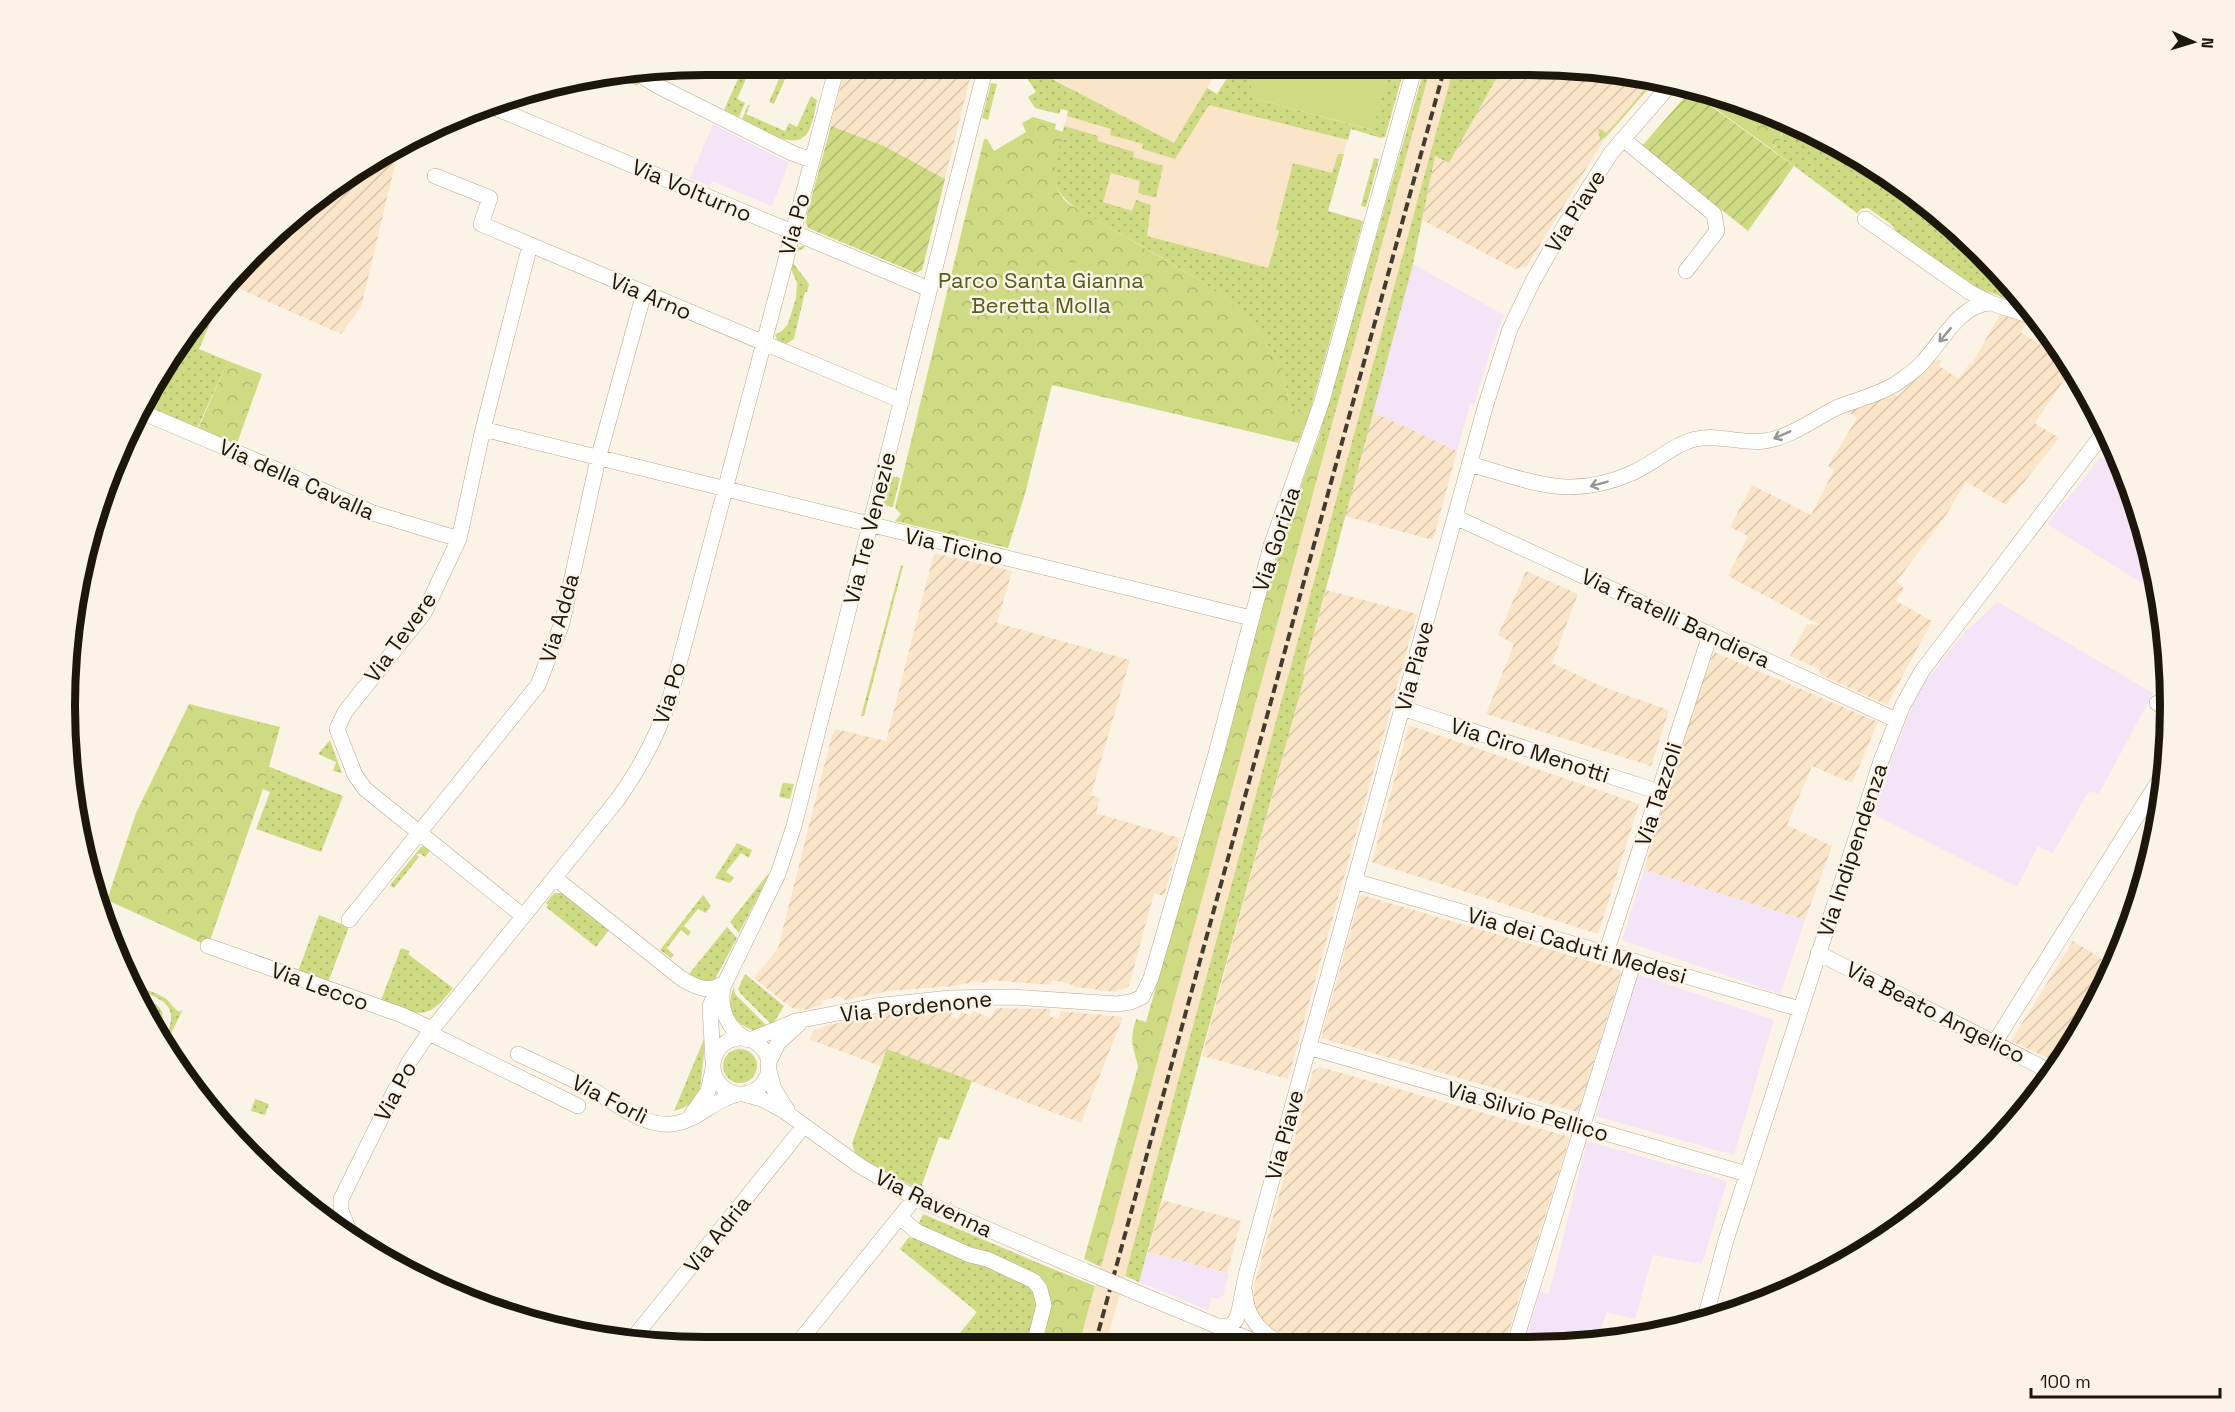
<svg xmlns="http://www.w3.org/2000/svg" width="2235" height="1412" font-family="'Space Grotesk',sans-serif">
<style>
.commercial{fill:#f4e4f7}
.industrial{fill:url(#industrial-furrows)}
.built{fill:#fbe5c9}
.grass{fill:url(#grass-dots)}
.forest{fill:url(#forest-crowns)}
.garden{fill:url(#garden-furrows)}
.pitch{fill:#cedb83}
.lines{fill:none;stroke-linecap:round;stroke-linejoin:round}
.minor-casing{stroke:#baa58a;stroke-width:16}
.minor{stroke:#fff;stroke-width:15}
.rail{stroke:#423b30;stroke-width:4;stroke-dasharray:9 4.5;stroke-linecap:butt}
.minor-bridge-casing{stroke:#baa58a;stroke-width:16;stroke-linecap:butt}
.minor-bridge{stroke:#fff;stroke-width:15}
.oneway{stroke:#999691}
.labels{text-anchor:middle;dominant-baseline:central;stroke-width:5;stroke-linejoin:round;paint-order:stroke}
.street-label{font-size:22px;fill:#1d160b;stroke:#fcf3e7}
.park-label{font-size:22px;fill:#555d1c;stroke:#fcf3e7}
.rim{fill:none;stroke:#1d160b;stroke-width:8}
</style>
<defs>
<pattern id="industrial-furrows" width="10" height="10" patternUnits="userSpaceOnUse" patternTransform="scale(1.5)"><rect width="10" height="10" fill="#fbe5c9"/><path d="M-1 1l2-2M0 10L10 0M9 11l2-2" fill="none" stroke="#d7c4ab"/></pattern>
<pattern id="grass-dots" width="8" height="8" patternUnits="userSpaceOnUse" patternTransform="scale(1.5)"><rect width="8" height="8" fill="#cedb83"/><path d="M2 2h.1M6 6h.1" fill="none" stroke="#b0bb70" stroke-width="1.8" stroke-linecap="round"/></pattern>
<pattern id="forest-crowns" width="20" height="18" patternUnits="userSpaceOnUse" patternTransform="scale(1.5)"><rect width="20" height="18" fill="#cedb83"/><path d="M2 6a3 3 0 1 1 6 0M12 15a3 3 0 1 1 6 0" fill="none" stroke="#b0bb70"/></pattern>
<pattern id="garden-furrows" width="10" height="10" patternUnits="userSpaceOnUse" patternTransform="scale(1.5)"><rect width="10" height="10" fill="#cedb83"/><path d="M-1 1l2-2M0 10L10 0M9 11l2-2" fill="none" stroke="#b0bb70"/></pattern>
</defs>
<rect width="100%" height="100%" fill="#fcf3e7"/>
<!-- commercial -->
<path class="commercial" d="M713,124L789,163L772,206L712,181L710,186L690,178Z
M1413,264L1504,315L1492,345L1474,405L1470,404L1457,451L1373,412Z
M2101,457L2124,472L2137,500L2158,593L2047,524Z
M1998,602L2153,693L2099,794L2089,791L2053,853L2038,846L2017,887L1871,813L1918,691L1965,632Z
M1644,870L1805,920L1780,994L1622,940Z
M1637,974L1774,1020L1734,1155L1596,1116Z
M1587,1141L1727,1181L1702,1264L1653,1255L1635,1319L1607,1312L1596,1342L1571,1346H1530L1525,1343L1540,1291L1549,1294Z
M1148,1252L1229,1274L1223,1296H1220L1219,1299L1212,1297L1208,1310L1139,1282Z"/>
<!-- industrial -->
<path class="industrial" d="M845,70H972L945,179L884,146L830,126Z
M1501,70H1612L1655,81L1605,138L1527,266L1515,269L1422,220L1435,156L1449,163Z
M389,153L397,156L361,307L341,334L226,283L253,252L349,173Z
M2000,314L2027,322L2021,333L2057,354L2060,351L2072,368L2035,423L2059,438L2006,505L1966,482L1946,515L1897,581L1904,589L1896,601L1932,621L1887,705L1821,675L1819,669L1790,656L1807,624L1820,625L1728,576L1748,536L1730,527L1752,485L1811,515L1834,470L1828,466L1857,418L1847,411L1893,393L1896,396L1900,394L1931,363L1937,360H1942L1939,366L1959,379L1970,363L1972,364Z
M1373,412L1457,451L1433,540L1345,516Z
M934,553L1012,571L997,623L1130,660L1091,795L1100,798L1096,813L1180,838L1164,896L1154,893L1129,986L1122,990L1118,989L1117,992L1074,987L1073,985L1053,980L1050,985L989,980L987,983L974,982L953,986L888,991L845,1000L840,996L821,1001L822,1004L810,1009L801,1010L790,1007L754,978L778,948L832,735L836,729L886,741Z
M1526,571L1578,594L1552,663L1603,687L1669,710L1651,766L1486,714L1514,644L1498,635Z
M1326,590L1417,614L1288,1079L1202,1056L1305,675L1303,674Z
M1714,652L1878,722L1852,783L1812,766L1787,825L1832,846L1805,920L1644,870L1690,713Z
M1409,725L1639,804L1598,934L1372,862Z
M1362,895L1620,970L1621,973L1579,1110L1577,1112L1321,1038L1360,896Z
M2073,941L2113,966L2104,990L2059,1063L2011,1041Z
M953,1007L951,1017L958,1019L961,1012L971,1016L973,1011L991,1018L995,1008L1051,1009L1049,1016L1058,1019L1061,1011L1123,1017L1081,1123L887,1049L880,1066L809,1039L814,1031L828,1025L895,1012Z
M1320,1067L1570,1137L1504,1346L1310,1345L1268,1327L1254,1308V1286L1313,1071Z
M1162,1200L1241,1221L1227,1273L1148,1252Z"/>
<!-- built -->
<path class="built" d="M1035,70H1218L1207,88L1217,94L1350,129L1328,211L1363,221L1309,415L1196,277L1077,209L1055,166L1073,89Z
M1430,70H1453L1125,1276L1106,1344H1079Z"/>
<!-- grass -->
<path class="grass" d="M624,70H633L639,82L637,86L620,78Z
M742,70H750L737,99L745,103L739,117L724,110Z
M783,70H789L774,104L769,102Z
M1022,70H1035L1174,143L1207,88L1217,94L1232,70H1256L1249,97L1372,130L1389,70H1404L1385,137L1381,138L1351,129L1348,140L1209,105L1175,159L1142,149L1143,144L1110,135L1111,129L1067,116L1068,111L1061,109L1059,114L1035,108L1028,97L1036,92Z
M1424,70H1430L1328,439L1319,436Z
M1453,70H1501L1449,163L1435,156L1413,264L1303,674L1305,675L1139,1282L1125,1276Z
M1652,81H1655L1605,138L1600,139L1598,128L1607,133Z
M991,83L997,84L988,120L982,118Z
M811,96L817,100C815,110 813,123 808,132C795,154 758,127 742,119L748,105H750L746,114L785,131L789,123L797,127Z
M1785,120L1920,197L2012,283L2030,309L1992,293L1974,288L1899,236L1892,225L1868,208L1861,209L1857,213L1770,148L1775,147L1782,135L1783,125Z
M1064,126L1098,136V141L1134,152L1133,157L1163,166L1156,198L1138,193L1140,181L1111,173L1103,202L1132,211L1136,200L1151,205L1147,236L1268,268L1279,231L1276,229L1293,163L1332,173L1338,154H1344L1328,211L1363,221L1309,415L1290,409C1281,328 1221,292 1157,255C1131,240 1104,224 1077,209C1041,183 1055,163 1064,126Z
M1374,158L1379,159L1366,207L1361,206Z
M801,246H805L804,248L796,252L793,263L809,284L807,292H805L794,339L786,344L778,341L775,335L783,330L788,324L796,298L797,283L791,269L796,249Z
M221,290L222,296L199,349L228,361L197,429L141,405C155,374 195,310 221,290Z
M891,476L900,478L893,507L884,505Z
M901,565L903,566L864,716H861Z
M330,740L342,773L333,771L336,762L318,754Z
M265,765L343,796L321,852L256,829L270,792L257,787Z
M784,783L794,784L790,799L779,797L782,785Z
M737,843L752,850L749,858L741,853L726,872L734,878L730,883L715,878Z
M425,846L430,851L425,857L421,854H416L419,857L394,888L390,885L421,847Z
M768,874L769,875L739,933L730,922Z
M554,893H562L609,930L596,947L546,907L548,905L546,903Z
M703,895L711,906L706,913L698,909L684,926L691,932L688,936L681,930L667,948L674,955L671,958L660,950Z
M319,915L349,927L327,985L297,974Z
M727,927L737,938L715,979L713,981H697L689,974Z
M401,948L410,951L408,954L453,988C426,1024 417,1014 381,1000Z
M745,974L784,1006L774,1022L771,1024L741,994L738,989Z
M132,981C142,990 154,991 165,998C171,1002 173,1009 180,1012L183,1009L164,1048L163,1045C182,1003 166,1001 130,987Z
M734,987L735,994L767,1026L754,1030C733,1025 725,1006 734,987Z
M134,995C158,1004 171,1007 157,1035Z
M704,1039C705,1048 704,1054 703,1063C700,1087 703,1103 674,1111Z
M887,1049L972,1081L949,1140L939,1137L920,1190L866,1161L855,1154L852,1143Z
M723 1066a17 17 0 1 1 34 0a17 17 0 1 1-34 0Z
M255,1099L269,1104L265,1115L251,1111Z
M923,1214L1036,1262L1034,1264L1040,1281L1036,1344L952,1343L977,1312L900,1249L909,1237L912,1239Z"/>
<!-- forest -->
<path class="forest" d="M1693,92L1775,113L1785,120C1779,131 1785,144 1770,148Z
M1033,117L1056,124L1055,129L1063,132C1057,157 1045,185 1069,204C1097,220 1125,237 1153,253C1218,290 1281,326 1290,409L1309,415L1298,443L1052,385L1025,494L1008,548L895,521L901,514L895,508L984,139H987L994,151L1026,132L1022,123Z
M228,361L262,374L236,446L198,429Z
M1319,436L1328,439L1101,1267L1084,1259L1138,1067C1133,1043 1129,1045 1136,1019L1146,1022L1283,535Z
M189,704L280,727L261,795L208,946L107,900L136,813Z
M1036,1262L1095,1286L1079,1344H1036L1043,1321L1031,1273L1032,1267Z"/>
<!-- garden -->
<path class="garden" d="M1690,91L1794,166L1748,231L1642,146Z
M831,126L884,146L945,179L922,270L916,273L808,228L805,221Z"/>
<!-- pitch -->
<path class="pitch" d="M1256,70H1389L1373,130L1248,97Z
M1067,262L1098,263L1097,323H1067Z"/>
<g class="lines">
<!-- minor casing -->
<g class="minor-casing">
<path id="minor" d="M640,70L645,78L656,85L792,153L811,160
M488,105L929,289
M1623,139L1714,214L1717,231L1686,271
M435,176L490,198L481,224L902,401
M1865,219L1971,293L1991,303L2037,318
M139,411L271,467L373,513L459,539
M483,429L1251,618
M1469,464C1531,481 1569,501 1632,473C1654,464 1673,444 1696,439C1718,434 1742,444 1764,441C1790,438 1815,418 1838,407C1858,399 1879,395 1897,383C1905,377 1915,371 1922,363C1942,342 1959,304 1991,303
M1455,517L1896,720
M2157,703L2168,710
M1402,708L1659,792
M555,878L682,979C694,986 708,993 720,985
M1354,881L1800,1009
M523,916L365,789L355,775L337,729L345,712L424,613L459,539L483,429L530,245
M349,920L538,685L562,623L598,459L644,293
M208,946L402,1015L432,1029
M1606,953L1710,635
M1818,953L2053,1073
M429,1033L578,1106
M713 1066a28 28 0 1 1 56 0a28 28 0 1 1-56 0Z
M748,1040C727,1029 719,1009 723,987L778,874L794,826L985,70
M750,1040L796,1021L875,1006L950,998L1011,997L1117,1004L1131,1002L1142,997L1151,978L1216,754L1271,546L1322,401L1414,70
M1995,1042L2165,771
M1308,1047L1747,1174
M518,1054C542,1065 566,1076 589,1088C614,1101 642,1127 672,1124C699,1121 713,1099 739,1094
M713,1062L710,1006L719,986
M768,1064L778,1043L798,1025
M768,1067L774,1089L787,1110
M743,1094L762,1099L784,1111L860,1166L915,1198L1085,1271
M692,1114L708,1091L713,1069
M901,1218L916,1231L970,1255L987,1259L1034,1281L1040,1289L1044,1305L1034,1344
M351,1235L341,1211V1199L409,1062L429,1033L618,799C640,768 658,735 670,698L836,70
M1133,1291L1263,1345
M1245,1293C1246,1318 1263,1335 1284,1345
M1704,1322L1726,1240L1881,761L1903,705L1922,671L2105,431
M1218,1326H1230L1236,1320L1239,1311L1246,1275L1269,1191L1486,404L1510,329L1533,281L1565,225L1611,153L1670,85
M630,1342L804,1126
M798,1343L915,1198
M1514,1346L1634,961"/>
</g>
<!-- minor -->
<use href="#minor" class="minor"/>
<!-- rail -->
<path class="rail" d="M1095,1344L1444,70"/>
<!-- minor-bridge casing -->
<g class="minor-bridge-casing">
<path id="minor-bridge" d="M1085,1271L1133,1291"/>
</g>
<!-- minor-bridge -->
<use href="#minor-bridge" class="minor-bridge"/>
</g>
<!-- one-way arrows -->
<defs><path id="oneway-shaft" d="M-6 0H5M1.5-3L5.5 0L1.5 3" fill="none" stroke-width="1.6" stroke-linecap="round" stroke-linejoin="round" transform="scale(1.5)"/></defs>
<g class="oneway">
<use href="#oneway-shaft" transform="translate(1945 335) rotate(130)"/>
<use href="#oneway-shaft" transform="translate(1782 435) rotate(156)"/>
<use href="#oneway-shaft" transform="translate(1599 484) rotate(165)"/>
</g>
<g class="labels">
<!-- street labels -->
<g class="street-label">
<text transform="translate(692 190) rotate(23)">Via Volturno</text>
<text transform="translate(1575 211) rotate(-58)">Via Piave</text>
<text transform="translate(794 224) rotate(-75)">Via Po</text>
<text transform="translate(651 296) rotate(23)">Via Arno</text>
<text transform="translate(297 479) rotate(24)">Via della Cavalla</text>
<text transform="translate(869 528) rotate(-76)">Via Tre Venezie</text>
<text transform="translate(1276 539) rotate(-72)">Via Gorizia</text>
<text transform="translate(954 546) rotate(13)">Via Ticino</text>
<text transform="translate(559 618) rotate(-74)">Via Adda</text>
<text transform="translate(1676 618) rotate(25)">Via fratelli Bandiera</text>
<text transform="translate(400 637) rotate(-54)">Via Tevere</text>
<text transform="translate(1414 666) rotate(-75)">Via Piave</text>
<text transform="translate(669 693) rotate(-73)">Via Po</text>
<text transform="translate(1530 750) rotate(18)">Via Ciro Menotti</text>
<text transform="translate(1658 794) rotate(-72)">Via Tazzoli</text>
<text transform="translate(1852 850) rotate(-72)">Via Indipendenza</text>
<text transform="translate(1577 945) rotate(16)">Via dei Caduti Medesi</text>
<text transform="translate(320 986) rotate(20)">Via Lecco</text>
<text transform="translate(916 1006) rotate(-6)">Via Pordenone</text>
<text transform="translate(1936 1012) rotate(27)">Via Beato Angelico</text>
<text transform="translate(395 1091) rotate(-62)">Via Po</text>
<text transform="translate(610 1099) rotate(27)">Via Forlì</text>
<text transform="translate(1528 1111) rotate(16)">Via Silvio Pellico</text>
<text transform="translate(1284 1135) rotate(-75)">Via Piave</text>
<text transform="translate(934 1203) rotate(26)">Via Ravenna</text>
<text transform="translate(717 1234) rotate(-51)">Via Adria</text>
</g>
<!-- park labels -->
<g class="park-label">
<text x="1041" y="280">Parco Santa Gianna<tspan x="1041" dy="25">Beretta Molla</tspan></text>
</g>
</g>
<!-- crop -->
<path d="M0 0H2235V1412H0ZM706 75H1529A631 631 0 0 1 2160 706V706A631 631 0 0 1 1529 1337H706A631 631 0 0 1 75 706V706A631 631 0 0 1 706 75Z" fill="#fcf3e7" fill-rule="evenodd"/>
<path class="rim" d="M706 75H1529A631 631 0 0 1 2160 706V706A631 631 0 0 1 1529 1337H706A631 631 0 0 1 75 706V706A631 631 0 0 1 706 75Z"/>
<!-- north arrow -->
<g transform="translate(2193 42) rotate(94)" stroke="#fcf3e7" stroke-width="4.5" paint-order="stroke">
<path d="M0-4.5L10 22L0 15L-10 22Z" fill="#1d160b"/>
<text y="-9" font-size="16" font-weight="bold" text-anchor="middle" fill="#1d160b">N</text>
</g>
<!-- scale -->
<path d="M2031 1388v9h189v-9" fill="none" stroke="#1d160b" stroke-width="3"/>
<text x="2040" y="1388" font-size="18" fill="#1d160b" stroke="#fcf3e7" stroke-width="4.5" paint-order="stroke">100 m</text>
</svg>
